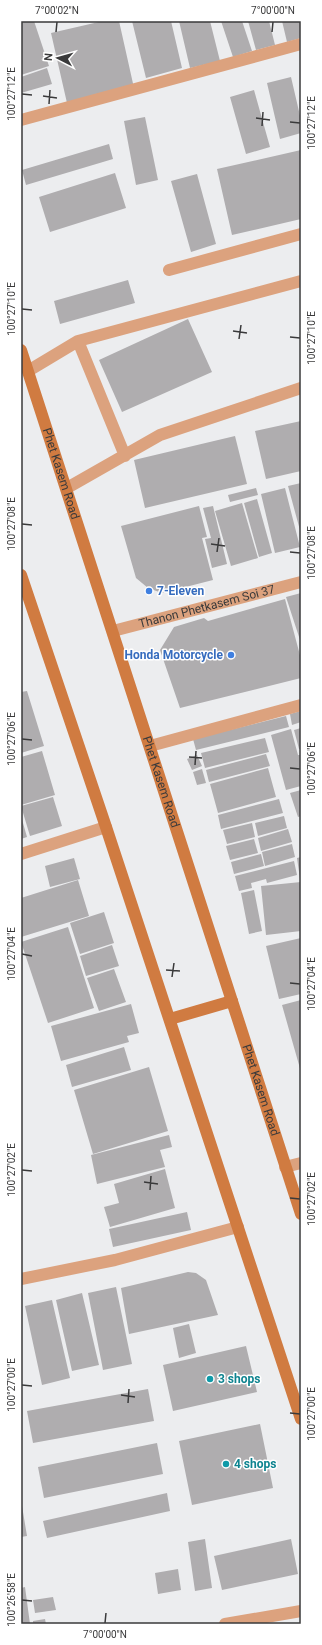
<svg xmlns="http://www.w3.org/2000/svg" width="322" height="1645" font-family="Roboto,sans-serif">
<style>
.building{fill:#afadaf}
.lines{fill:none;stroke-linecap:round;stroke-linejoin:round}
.lane{stroke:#dca27e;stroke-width:12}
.street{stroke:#dca27e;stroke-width:12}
.secondary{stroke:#d07b41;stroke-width:12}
.ticks{fill:none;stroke:#3a3a3b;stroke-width:1.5}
.shop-dot{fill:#3f7fe0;stroke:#fff;stroke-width:1.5}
.culture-dot{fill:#0f9aa8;stroke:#fff;stroke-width:1.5}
.labels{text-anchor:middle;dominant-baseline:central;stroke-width:3;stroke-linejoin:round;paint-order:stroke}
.street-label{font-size:12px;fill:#3a3a3b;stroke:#fff}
.shop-label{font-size:12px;font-weight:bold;fill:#366cbe;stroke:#fff;text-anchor:start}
.culture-label{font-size:12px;font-weight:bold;fill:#0d838f;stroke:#fff;text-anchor:start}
.neatline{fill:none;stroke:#3a3a3b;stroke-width:1.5}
.ticks-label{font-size:10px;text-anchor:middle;fill:#3a3a3b}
</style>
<rect width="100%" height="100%" fill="#ecedef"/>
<!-- building -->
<path class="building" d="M21,21H34L49,66L21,75Z
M103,21H119L134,88L67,103L51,33Z
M132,21H171L182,68L146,78Z
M179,21H210L220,61L190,68Z
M221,21H242L252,51L233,57Z
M248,21H269L275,45L256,50Z
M282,21H301V38L287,42Z
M47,68L52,84L21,93V77Z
M291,77L301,120V133L280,139L267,83Z
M254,90L270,147L246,154L230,97Z
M145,117L158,180L136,185L124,121Z
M109,144L113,159L26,185L22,170Z
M301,150V219L232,235L217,169Z
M115,173L126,208L50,232L39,197Z
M197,174L216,244L191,252L171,181Z
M128,280L135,303L60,324L54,301Z
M188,319L212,372L122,412L99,360Z
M301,421V471L266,479L255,431Z
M235,436L247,484L145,508L134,460Z
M301,483V534L288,486Z
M256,488L258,495L230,502L228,495Z
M285,488L300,547L275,553L261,494Z
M257,499L272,553L259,557L244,503Z
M242,503L258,558L231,566L215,511Z
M199,506L207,537L202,538L213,580L162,593L148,588L136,578L121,526Z
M213,506L227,564L212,568L205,539L211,538L203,508Z
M301,593V643L286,597Z
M285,599L301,659V678L180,708L160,650L174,627L204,618L208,621Z
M27,691L44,746L21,753V692Z
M301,711V722L292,725L290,714Z
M286,716L289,727L196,750L193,739Z
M301,728V749H299L294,730Z
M291,729L298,755H301V786L286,790L271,735Z
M265,738L269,752L205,768L201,753Z
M42,751L55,795L21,805V757Z
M266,754L270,766L209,782L206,770Z
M197,755L202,766L192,770L187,759Z
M268,768L276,797L218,813L210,784Z
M202,769L206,783L197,785L193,772Z
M301,790V816L298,817L290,793Z
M53,797L62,826L30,836L21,806Z
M279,799L283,813L221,829L218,815Z
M21,816L27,837L21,839Z
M284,816L287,828L258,836L255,823Z
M252,823L255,837L227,844L223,830Z
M288,829L292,842L261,851L258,838Z
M254,839L258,853L230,860L226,846Z
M292,844L295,857L265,866L262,852Z
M261,854L264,866L234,874L231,862Z
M301,857V879H300L297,858Z
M74,858L80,879L50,887L45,866Z
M294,861L297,875L267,883L266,879L251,883L252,888L239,891L235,876Z
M78,880L89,916L21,937V898Z
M301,882V931L266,935L261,886Z
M254,890L262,931L249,934L241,893Z
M104,912L114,943L80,954L70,923Z
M68,927L94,1008L48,1023L21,942Z
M301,938V994L279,999L266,946Z
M112,945L119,966L86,976L80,956Z
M114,969L126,1002L99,1011L87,978Z
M301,1000V1072L282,1005Z
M131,1004L139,1033L127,1036L129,1042L61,1061L51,1026Z
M124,1047L131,1070L72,1087L66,1065Z
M149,1067L168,1131L93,1154L74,1090Z
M169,1135L172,1147L160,1150L165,1167L97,1184L91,1155Z
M165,1169L175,1208L110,1227L104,1207L119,1203L114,1184Z
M187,1212L191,1230L113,1247L109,1229Z
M188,1272L196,1273L206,1280L218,1315L129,1334L121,1288Z
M116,1287L132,1364L103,1370L88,1293Z
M82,1293L99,1365L72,1371L56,1300Z
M52,1300L70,1378L42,1385L25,1306Z
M189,1324L196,1353L179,1358L173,1328Z
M246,1346L257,1392L173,1411L163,1365Z
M148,1389L154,1421L33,1443L27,1411Z
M260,1424L273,1488L192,1505L179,1441Z
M157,1443L163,1474L44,1498L38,1467Z
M167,1493L170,1511L47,1538L43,1521Z
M21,1500L27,1536L21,1537Z
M205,1539L212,1588L195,1591L188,1542Z
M291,1539L298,1574L222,1590L214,1556Z
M178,1569L181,1590L158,1594L155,1573Z
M25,1587L30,1624H21V1588Z
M53,1597L56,1610L35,1613L33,1600Z
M45,1619L46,1624H33V1621Z"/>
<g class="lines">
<!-- lane -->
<path class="lane" d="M78,341L125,456
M28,371L78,341L301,281
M67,488L160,435L301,388
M21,1279L115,1260L238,1227
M225,1624L301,1611"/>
<!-- street -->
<g class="street">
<path d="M21,120L301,44"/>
<path d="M169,270L301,234"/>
<path id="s1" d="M113,631L301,582"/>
<path d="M150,746L301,705"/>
<path d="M21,854L106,827"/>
<path d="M285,1167L301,1163"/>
</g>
<!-- secondary -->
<g class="secondary">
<path id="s2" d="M21,350L301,1214"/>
<path d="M21,575L106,827L301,1419"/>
<path d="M170,1019L232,1001"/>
</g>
</g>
<!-- ticks -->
<path class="ticks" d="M56,32L57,22M272,32L273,22M22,94L32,95M43,96L57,98M49,104L50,90M256,118L270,120M290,122L300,123M262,126L263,112M22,309L32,310M233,331L247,333M290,337L300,338M239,339L241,325M22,524L32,525M211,544L225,546M217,552L219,538M290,552L300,553M22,739L32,740M189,757L202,758M195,765L196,751M290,768L300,769M22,954L32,956M166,970L180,971M172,977L174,963M290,983L300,984M22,1170L32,1171M144,1182L158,1184M150,1190L151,1176M290,1198L300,1199M22,1385L32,1386M121,1395L135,1397M128,1403L129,1389M290,1413L300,1414M22,1600L32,1601M105,1623L106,1613"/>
<!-- markers -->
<g class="shop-dot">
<circle cx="149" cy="591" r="4"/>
<circle cx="231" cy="655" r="4"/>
</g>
<g class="culture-dot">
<circle cx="210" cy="1379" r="4"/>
<circle cx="226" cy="1464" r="4"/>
</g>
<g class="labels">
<!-- street labels -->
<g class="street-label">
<text stroke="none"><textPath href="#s2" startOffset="130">Phet Kasem Road</textPath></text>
<text stroke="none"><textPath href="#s1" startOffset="97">Thanon Phetkasem Soi 37</textPath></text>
<text stroke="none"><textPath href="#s2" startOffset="454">Phet Kasem Road</textPath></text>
<text stroke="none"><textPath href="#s2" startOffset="778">Phet Kasem Road</textPath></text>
</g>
<!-- shop labels -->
<g class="shop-label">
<text x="157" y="591">7-Eleven</text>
<text x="223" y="655" text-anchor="end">Honda Motorcycle</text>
</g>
<!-- culture labels -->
<g class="culture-label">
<text x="218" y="1379">3 shops</text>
<text x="234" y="1464">4 shops</text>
</g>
</g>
<!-- border -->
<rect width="322" height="1645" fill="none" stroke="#ffffff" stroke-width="44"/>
<!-- north arrow -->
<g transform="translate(58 58) rotate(276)" stroke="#ffffff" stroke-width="3" paint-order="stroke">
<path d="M0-3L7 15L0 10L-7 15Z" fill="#3a3a3b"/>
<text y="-6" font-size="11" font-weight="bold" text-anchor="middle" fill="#3a3a3b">N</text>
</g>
<rect x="22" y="22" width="278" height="1601" class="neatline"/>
<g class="ticks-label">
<text x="57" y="14">7°00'02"N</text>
<text x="273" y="14">7°00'00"N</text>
<text transform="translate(11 94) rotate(-90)" y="4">100°27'12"E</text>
<text transform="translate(311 123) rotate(-90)" y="4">100°27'12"E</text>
<text transform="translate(11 309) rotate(-90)" y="4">100°27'10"E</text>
<text transform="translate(311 338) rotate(-90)" y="4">100°27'10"E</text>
<text transform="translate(11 524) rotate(-90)" y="4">100°27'08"E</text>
<text transform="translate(311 553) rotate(-90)" y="4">100°27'08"E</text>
<text transform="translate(11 739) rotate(-90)" y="4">100°27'06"E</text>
<text transform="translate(311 769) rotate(-90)" y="4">100°27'06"E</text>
<text transform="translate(11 954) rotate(-90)" y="4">100°27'04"E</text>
<text transform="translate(311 984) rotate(-90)" y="4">100°27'04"E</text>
<text transform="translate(11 1170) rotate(-90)" y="4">100°27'02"E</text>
<text transform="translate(311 1199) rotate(-90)" y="4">100°27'02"E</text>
<text transform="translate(11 1385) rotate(-90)" y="4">100°27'00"E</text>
<text transform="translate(311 1414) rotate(-90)" y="4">100°27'00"E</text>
<text transform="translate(11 1600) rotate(-90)" y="4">100°26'58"E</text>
<text x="105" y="1638">7°00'00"N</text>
</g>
</svg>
